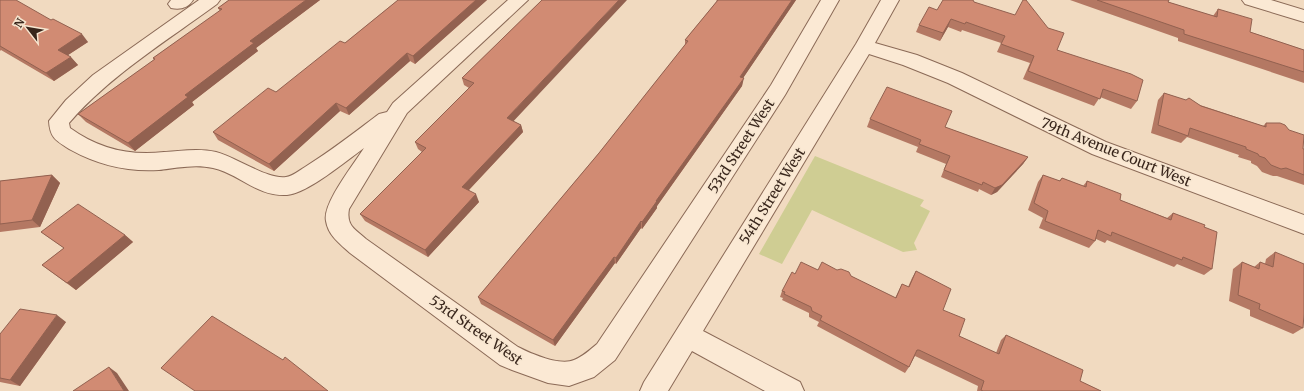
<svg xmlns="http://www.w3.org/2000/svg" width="1304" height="391" font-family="Merriweather,serif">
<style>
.green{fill:#cfcd93}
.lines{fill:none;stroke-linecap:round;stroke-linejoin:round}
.minor-casing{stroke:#8b6a57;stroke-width:2}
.minor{fill:#fbe9d4;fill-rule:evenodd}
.wall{fill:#b47863}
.shaded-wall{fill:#926150}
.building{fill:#d18b73;stroke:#926150}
.labels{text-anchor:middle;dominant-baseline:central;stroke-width:3;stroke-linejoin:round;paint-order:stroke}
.street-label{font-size:14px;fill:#39261c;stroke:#f7e6d0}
</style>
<rect width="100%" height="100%" fill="#f1dac0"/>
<!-- green -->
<path class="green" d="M815,156L924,200L920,206L930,211L914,243L917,250L903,252L812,210L782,264L759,254Z"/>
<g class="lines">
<!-- minor casing -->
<g class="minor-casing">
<path id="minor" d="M171,0H193C188,8 180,10 171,8L168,4Z
M199,0H220L217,4C168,40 109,76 69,123L70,128C99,149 129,156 164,152C181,151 199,148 216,152C236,157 268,180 286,177C293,176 300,170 305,167C331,151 355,132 379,114L387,112L393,103L508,0H528L407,113L349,209C346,226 355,229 366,239L518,347C531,354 560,366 574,360C582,357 590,350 597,344L771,85L821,0H839L785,95L615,360L594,377L569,386L548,383L512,370L500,365L350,253C340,244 328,235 326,221C322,204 354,164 364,148C346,161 308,193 287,195C257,197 238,173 213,168C195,164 177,168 159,170C128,172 98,165 71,150C57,141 50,139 49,121L66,100L93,75Z
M881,0H899L875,43L917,55L962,73L1106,142L1304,215V234L1092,154L948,83L903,65L869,54L703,331L800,382L804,391H765L692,351L668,391H640L644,382L856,44Z
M1242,0H1271L1304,10V22L1245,4Z"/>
</g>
<!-- minor -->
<use href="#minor" class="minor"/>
</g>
<!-- wall -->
<path class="wall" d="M0,0L88,42L68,55L78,65L54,81L1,50L0,51Z
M229,0H320L256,48L258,51L192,102L194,105L135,151L86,122L78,114L154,60L153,58L220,11L218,8Z
M398,0H487L415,64L410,61L349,115L340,111L274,171L218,140L213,132L276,92L345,43Z
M542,0L513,121L521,125L523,132L469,190L479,202L428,257L365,221L360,214L422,152L418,149L415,142L469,88L464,85L462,78Z
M716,0H796L743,78L742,86L657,206V208L642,229L641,228L616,264L615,263L555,346L481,304L478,297L599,153L685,45V40L717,1Z
M1070,0H1169L1168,2L1213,16L1218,9L1250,32L1304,50V83L1178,41V38Z
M974,2L1057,50L1137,101L1131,109L1100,97L1094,106L1023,79L1030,63L997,52L1001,43L962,30L961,32L948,27L940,41L916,32L919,25L937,10Z
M1164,93L1263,126L1266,123L1304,149V185L1277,176H1273L1262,172L1257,166L1251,163V161L1238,157L1239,155L1187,137L1181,143L1151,133L1158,100Z
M870,119L945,127L1028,157L1023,164L997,192L991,195L979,189L978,192L941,177L946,164L916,152L918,147L867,127Z
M52,175L60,183L40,227L0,232V181Z
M1043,175L1059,181L1062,178L1083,186L1087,181L1120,200L1167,218L1173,213L1204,227L1212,269L1204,275L1177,264L1174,267L1107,240L1105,243L1096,239L1095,241L1089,248L1039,228L1043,218L1028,210L1038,182Z
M41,232L125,235L133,242L76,290L42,265L64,248Z
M1275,252L1303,328L1293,334L1250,316V310L1229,301L1233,269L1242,262L1254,267L1260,262L1265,264L1266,259Z
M818,270L851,276L895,298L902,284L908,287L912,278L916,271L943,310L959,336L996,353L1001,340L1006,335L1080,381L1101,391H977L978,386L915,356L909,367L905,373L817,326L819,322L809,317V313L782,300L783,298L780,297L782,291L795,274Z
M66,322L20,386L0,382V334Z"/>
<!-- shaded-wall -->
<path class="shaded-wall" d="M306,0H320L256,48L258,51L192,102L194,105L135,151L128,143L185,95L250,41Z
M476,0H487L415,64L413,56Z
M619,0H627L509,126L507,118Z
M792,0H796L739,84L740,77Z
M951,19L948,27L940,41L943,33Z
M82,34L88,42L65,57L58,50Z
M407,53L410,61L349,115L346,108Z
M71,57L78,65L54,81L46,73Z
M744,78L742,86L657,206V208L642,229V222L656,201Z
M336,103L340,111L274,171L269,164Z
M521,125L523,132L465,194L462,187Z
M1028,157L1023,164L997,192L991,195L995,188Z
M52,175L60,183L40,227L32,220Z
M476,194L479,202L428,257L425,250Z
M641,221V228L616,264V258Z
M125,235L133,242L76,290L67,283Z
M614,257L615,263L555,346L553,340Z
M57,315L66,322L20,386L10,380Z
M109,367L117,373L129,391H124Z"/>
<!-- building -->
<path class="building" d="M0,0H16L51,20L53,19L82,34L58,50L71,57L46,73L0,46Z
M229,0H306L250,41L254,43L185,95L188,97L128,143L78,114L155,59L153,58L222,9L218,8Z
M398,0H476L413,56L407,53L346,108L336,103L269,164L213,132L268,88L276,92L340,41L345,43Z
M542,0H619L507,118L521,125L462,187L476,194L425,250L360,214L426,148L415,142L474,83L462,78Z
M718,0H792L740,77L744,78L656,201H657L642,222L641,221L616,258L614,257L553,340L478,297L599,153L688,41L685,40Z
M943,0H973L974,2L1015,15L1023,0H1026L1048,28L1064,33L1057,50L1131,74L1143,80L1137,101L1103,89L1100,99L1028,71L1034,56L1001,44L1005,36L966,22L965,24L951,19L943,33L919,25L929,7L937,10Z
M1097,0H1169L1168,2L1217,17L1218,9L1252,19L1250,32L1304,50V72L1184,34V30Z
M887,87L952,111L945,127L1028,157L1002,185L995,188L983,182L982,185L944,170L950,156L919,144L921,140L870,119Z
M1164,93L1186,100L1189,98L1201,106L1266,127V123H1280L1285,125L1289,130L1304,135L1303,149H1304V175L1286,168L1281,169L1271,165L1265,158L1259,156L1258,154L1246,149V147L1190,128L1188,136L1158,125Z
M52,175L32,220L0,224V181Z
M1043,175L1060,181L1062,178L1086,187L1087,181L1121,194L1120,200L1171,220L1173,213L1205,225L1204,227L1217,232L1212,269L1183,257L1182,260L1112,232L1111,236L1098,230L1095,241L1045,221L1048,211L1034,203Z
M78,204L125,235L67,283L42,265L64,248L41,232Z
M1275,252L1304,264V314L1303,328L1259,309L1260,304L1238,295L1242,262L1259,269L1260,262L1273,267Z
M801,262L818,270L822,262L837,270L841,269L849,272L851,276L896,298L902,284L909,287L916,271L951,289L943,310L965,319L959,336L999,354L1006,335L1083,370L1080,381L1101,391H983L981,390L984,381L919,350H917L909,367L820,320L822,316L812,311L811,307L784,294L785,292L782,291L792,272L795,274Z
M20,309L57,315L10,380L0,378V334Z
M212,316L283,360L285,357L328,391H195L161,368Z
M109,367L124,391H73Z"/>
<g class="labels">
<!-- street labels -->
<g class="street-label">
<text transform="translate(741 146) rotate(-57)">53rd Street West</text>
<text transform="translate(1116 152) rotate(22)">79th Avenue Court West</text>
<text transform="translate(772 196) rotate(-58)">54th Street West</text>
<text transform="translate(476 330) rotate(35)">53rd Street West</text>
</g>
</g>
<!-- north arrow -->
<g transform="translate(28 28) rotate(301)" stroke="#f7e6d0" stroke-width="3" paint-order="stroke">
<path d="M0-3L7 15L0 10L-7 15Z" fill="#39261c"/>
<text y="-6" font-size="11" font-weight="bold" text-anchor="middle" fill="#39261c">N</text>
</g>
</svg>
